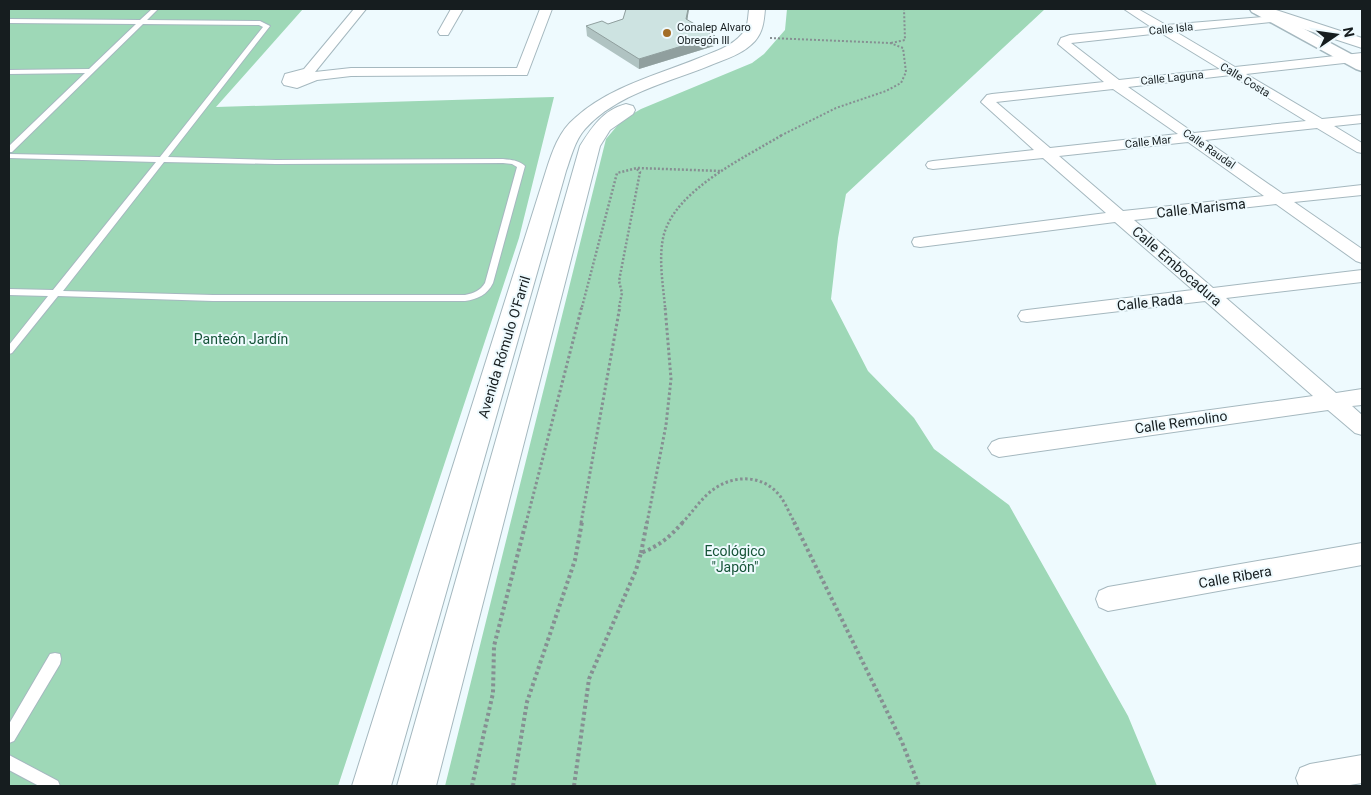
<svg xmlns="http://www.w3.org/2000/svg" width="1371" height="795" font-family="Roboto,sans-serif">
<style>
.green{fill:#9ed8b7}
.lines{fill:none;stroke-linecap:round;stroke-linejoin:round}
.service-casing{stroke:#a5b8bf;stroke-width:2}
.minor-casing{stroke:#a5b8bf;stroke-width:2}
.tertiary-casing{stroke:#a5b8bf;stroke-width:3}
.secondary-casing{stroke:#a5b8bf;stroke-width:2}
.path-far3{stroke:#868f92;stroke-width:2;stroke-dasharray:2 2;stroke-linecap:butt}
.path-far2{stroke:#868f92;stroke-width:2.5;stroke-dasharray:2 2;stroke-linecap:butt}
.path-far1{stroke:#868f92;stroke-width:3;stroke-dasharray:2.5 2.5;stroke-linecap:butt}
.path{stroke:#868f92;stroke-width:4;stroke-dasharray:3 3;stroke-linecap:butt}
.service{fill:#fff;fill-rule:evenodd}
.minor{fill:#fff;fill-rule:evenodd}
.tertiary{fill:#fff;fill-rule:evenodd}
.secondary{fill:#fff;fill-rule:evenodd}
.wall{fill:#b0c3c2}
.shaded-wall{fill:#909f9e}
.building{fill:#cde3e1;stroke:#909f9e}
.poi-dot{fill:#a36e27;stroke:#eefafe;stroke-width:2}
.labels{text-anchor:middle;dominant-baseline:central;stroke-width:4;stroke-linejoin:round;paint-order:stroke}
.far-poi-label{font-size:11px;fill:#161d1f;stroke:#eefafe;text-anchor:start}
.far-street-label{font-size:11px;fill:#161d1f;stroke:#eefafe}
.street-label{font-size:14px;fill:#161d1f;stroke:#eefafe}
.park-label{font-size:14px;fill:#165438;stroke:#eefafe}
</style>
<rect width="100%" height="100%" fill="#eefafe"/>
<!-- green -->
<path class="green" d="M9,9H303L216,107L554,97L519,238L338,786H9Z
M787,9H1045L846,194L838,238L831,299L868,371L914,418L934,449L1009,505L1128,716L1157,786H445L606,139L622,120L641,109L752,63L764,54L785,30Z"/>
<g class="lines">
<!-- service casing -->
<g class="service-casing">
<path id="service" d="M152,9H158L147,20L260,21L270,26L168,157L276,160L503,159C511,160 518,160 525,166L493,283C487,295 478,299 465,301H213L58,296L12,353L9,354V345L48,296L9,295V289L53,290L156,162L9,158V154L160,157L263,27L259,25L143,24L12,152H9V146L85,73L9,74V70L89,69L136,24L9,23V19L140,20ZM164,162L276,164L503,163L512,164L517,167L485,283C480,291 474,293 465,295H213L63,291Z
M55,653L60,654L61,659L60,664L14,741L9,743V724L50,654Z
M9,755L58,781L60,786H39L9,770Z"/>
</g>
<!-- minor casing -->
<g class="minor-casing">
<path id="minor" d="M354,9H366L315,72L351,68H517L540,9H552L527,75L351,76L317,80L297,88L284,85L282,82L285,74L304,69Z
M451,9H463L448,35H440L438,32Z
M1124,9H1138L1166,25L1275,16L1277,18L1271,22L1176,32L1235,67L1362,53V61L1246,74L1322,119L1362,115V123L1334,126L1362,143V153L1357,152L1317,128L1205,140L1283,194L1362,185V195L1294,202L1362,249V263L1356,261L1276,204L1134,220L1213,288L1362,270V282L1226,298L1336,393L1362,389V405L1352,406L1362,415V435L1355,433L1328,410L999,457L992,454L988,448L992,442L999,439L1313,396L1205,301L1027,322L1021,321L1018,316L1021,311L1027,310L1193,290L1115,222L920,247L914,246L912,242L914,238L920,237L1106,213L1043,158L933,169L928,168L926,165L928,162L933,161L1034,150L981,102L987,95L992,94L1104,82L1058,44L1061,38L1070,35L1151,27ZM1161,33L1220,69L1119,80L1071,43ZM1231,75L1306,121L1194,133L1128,87ZM1113,89L1178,134L1050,148L996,102ZM1188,142L1264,196L1123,211L1059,156Z
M1362,543V565L1108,611L1099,607L1096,599L1099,591L1108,587Z
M1362,755V783L1344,786H1299L1296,778L1300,768L1310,764Z"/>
</g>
<!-- tertiary casing -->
<g class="tertiary-casing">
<path id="tertiary" d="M1250,9H1267L1362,60V71L1356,69L1252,12Z"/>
</g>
<!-- secondary casing -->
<g class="secondary-casing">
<path id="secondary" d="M749,9H765C764,21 763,32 755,41C743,54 726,59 711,65C670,82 616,94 585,129C575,140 571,157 566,171L391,786H352L546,171C552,152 559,131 575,118C609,87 657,75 699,58C713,52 731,47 742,34C748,28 748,18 749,9Z
M1250,9H1273L1362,38V48L1252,12Z
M626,104L633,106L635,110L633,114L610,130L600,146L436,786H397L580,146C592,127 603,110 626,104Z"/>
</g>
<!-- path-far3 -->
<path class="path-far3" d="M770,38L890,43L903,48L906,72L901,83L886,91L836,108L780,136
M891,43L905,40L904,9"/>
<!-- path-far2 -->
<path class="path-far2" d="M582,307L617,173L637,168L721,171
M619,307L622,293L619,281L640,172L637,169
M665,307C663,284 658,257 664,234C677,189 744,158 782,135"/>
<!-- path-far1 -->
<path class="path-far1" d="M526,523L582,306
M581,523L620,306
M647,523L666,425L671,379L665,306
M682,523C692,513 702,497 714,489C735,474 764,475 780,496C786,504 790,515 795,523"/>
<!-- path -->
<path class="path" d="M794,522L902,742L919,786
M641,553L647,522
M472,786L493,693L494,646L526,522
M513,786L527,702L575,560L582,522
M574,786L589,679L636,570L641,553C659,546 670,537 683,522"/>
<!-- service -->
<use href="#service" class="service"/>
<!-- minor -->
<use href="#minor" class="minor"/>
<!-- tertiary -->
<use href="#tertiary" class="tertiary"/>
<!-- secondary -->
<use href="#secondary" class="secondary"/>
</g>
<!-- wall -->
<path class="wall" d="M626,9H689L687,20L714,46L639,69L587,36L586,26L608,24L623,19Z"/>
<!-- shaded-wall -->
<path class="shaded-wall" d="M688,9H689L686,29V19Z
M715,36L714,46L639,69V59Z"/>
<!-- building -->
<path class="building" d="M626,9H688L686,19L715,36L639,59L586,26L602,21L608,24L623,19Z"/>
<!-- markers -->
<circle class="poi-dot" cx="667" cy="33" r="5"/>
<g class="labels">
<!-- far-poi labels -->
<g class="far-poi-label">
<text x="677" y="27">Conalep Alvaro<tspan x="677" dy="13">Obregón lll</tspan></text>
</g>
<!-- far-street labels -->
<g class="far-street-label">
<text transform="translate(1171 29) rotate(-6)">Calle Isla</text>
<text transform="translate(1172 78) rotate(-6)">Calle Laguna</text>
<text transform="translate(1245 80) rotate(31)">Calle Costa</text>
<text transform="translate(1148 142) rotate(-6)">Calle Mar</text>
<text transform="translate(1209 149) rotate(35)">Calle Raudal</text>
</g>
<!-- street labels -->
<g class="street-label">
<text transform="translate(1201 208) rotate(-6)">Calle Marisma</text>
<text transform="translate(1177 266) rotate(41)">Calle Embocadura</text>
<text transform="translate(1150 302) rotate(-6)">Calle Rada</text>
<text transform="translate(504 347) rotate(-73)">Avenida Rómulo O'Farril</text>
<text transform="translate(1181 422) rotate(-8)">Calle Remolino</text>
<text transform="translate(1235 577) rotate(-10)">Calle Ribera</text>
</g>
<!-- park labels -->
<g class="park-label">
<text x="241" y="339">Panteón Jardín</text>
<text x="735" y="551">Ecológico<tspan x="735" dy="16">"Japón"</tspan></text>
</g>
</g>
<!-- border -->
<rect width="1371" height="795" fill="none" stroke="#161d1f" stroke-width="20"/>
<!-- north arrow -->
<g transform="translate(1336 35) rotate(77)" stroke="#eefafe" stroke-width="4" paint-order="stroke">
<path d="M0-4L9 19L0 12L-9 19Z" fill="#161d1f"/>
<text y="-8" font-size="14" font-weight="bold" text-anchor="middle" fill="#161d1f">N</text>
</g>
</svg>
